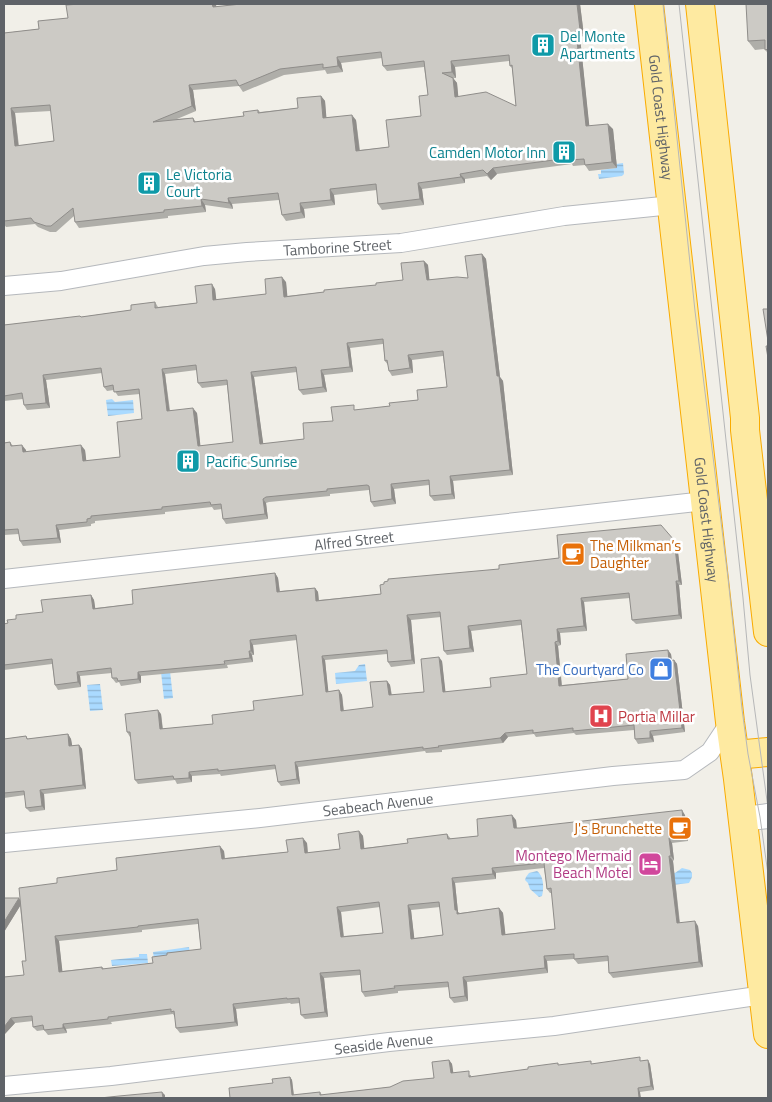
<svg xmlns="http://www.w3.org/2000/svg" width="772" height="1102" font-family="'Titillium Web',sans-serif">
<style>
.water{fill:url(#water-rules)}
.lines{fill:none;stroke-linecap:round;stroke-linejoin:round}
.minor-casing{stroke:#b5b8bc;stroke-width:20}
.secondary-casing{stroke:#b6babf;stroke-width:26}
.trunk-casing{stroke:#f9ab00;stroke-width:30}
.minor{stroke:#fff;stroke-width:18}
.secondary{stroke:#fff;stroke-width:24}
.trunk{stroke:#feeaa1;stroke-width:28}
.tram{stroke:#b6b7b8;stroke-width:1}
.wall{fill:#afaea9;fill-rule:evenodd}
.shaded-wall{fill:#8f8d8a}
.building{fill:#cccac5;stroke:#8f8d8a;fill-rule:evenodd}
.labels{text-anchor:middle;dominant-baseline:central;stroke-width:5;stroke-linejoin:round;paint-order:stroke}
.culture-label{font-size:15px;fill:#0d838f;stroke:#fff;text-anchor:start}
.street-label{font-size:15px;fill:#5f6368;stroke:#fff}
.food-label{font-size:15px;fill:#c56008;stroke:#fff;text-anchor:start}
.shop-label{font-size:15px;fill:#366cbe;stroke:#fff;text-anchor:end}
.health-label{font-size:15px;fill:#be3a42;stroke:#fff;text-anchor:start}
.hotel-label{font-size:15px;fill:#b23c85;stroke:#fff;text-anchor:end}
</style>
<defs>
<pattern id="water-rules" width="6" height="5" patternUnits="userSpaceOnUse" patternTransform="scale(1.25)"><rect width="6" height="5" fill="#aadaff"/><path d="M0 2.5h6" fill="none" stroke="#8eb4d2"/></pattern>
</defs>
<rect width="100%" height="100%" fill="#f1efe8"/>
<!-- water -->
<path class="water" d="M623,163L624,174L622,176L599,179L598,174H601V170L616,168V164Z
M112,399L115,402L133,400L134,413L108,416L106,400Z
M365,664L367,681L336,684L335,673L355,671L359,665Z
M170,671L173,698L164,699L161,672Z
M100,684L103,710L90,711L87,685Z
M682,868L690,870L692,873V877L689,883L672,885L667,872L675,873Z
M537,871C544,876 544,888 542,896L539,897L530,889L528,883L525,880L526,877L529,873Z
M189,947L190,954L154,959L153,952Z
M139,954H147L148,963L112,966L111,960L139,957Z"/>
<g class="lines">
<!-- minor casing -->
<g class="minor-casing">
<g id="minor">
<path id="s1" d="M4,286L61,281L204,256L247,252L401,243L564,216L672,205"/>
<path id="s2" d="M4,579L705,501"/>
<path id="s3" d="M4,843L260,818L613,776L684,770L710,752L730,722"/>
<path id="s4" d="M4,1086L111,1076L389,1042L554,1026L764,995"/>
</g>
</g>
<!-- secondary casing -->
<g class="secondary-casing">
<path id="secondary" d="M743,819L768,816"/>
</g>
<!-- trunk casing -->
<g class="trunk-casing">
<g id="trunk">
<path id="s5" d="M649,4L730,722L738,779L768,1034"/>
<path d="M700,4L745,418V430L768,632"/>
<path d="M735,755L768,752"/>
</g>
</g>
<!-- minor -->
<use href="#minor" class="minor"/>
<!-- secondary -->
<use href="#secondary" class="secondary"/>
<!-- trunk -->
<use href="#trunk" class="trunk"/>
<!-- tram -->
<path class="tram" d="M663,4L695,311L728,578L742,709L748,754L760,817L768,874
M679,4L743,598L750,675L768,808"/>
</g>
<!-- wall -->
<path class="wall" d="M80,4H216V7L241,4H580L584,36L580,37L589,126L613,129L617,168L589,171L585,165L573,166L572,164L497,174L491,180L487,176L465,179V183L422,189L424,205L382,210L378,204L377,190L334,195L335,205L304,209L305,218L286,221L282,215L279,200L232,204L233,209L205,205L206,212L168,216V218L79,228L75,222L74,216L56,232H50L38,227L35,224L6,227L4,224V33L39,29L68,18ZM382,58L383,66L387,71L424,67L428,95L421,116L389,147L360,150L356,120L326,117L325,101L321,96L298,108L260,112L258,110L244,116L196,122L193,118L177,119L196,111L193,90L239,86L243,92L284,75L325,70L327,74L343,72L341,63ZM509,61L510,66L512,68L516,106L458,97L457,83L453,78H456L455,67ZM51,111L54,141L19,146L15,113Z
M768,4V54L765,49L755,50L748,41Z
M482,254L486,259L500,377L503,381L513,475L453,481L455,499L434,501L430,496L429,485L394,489L396,504L374,507L371,502L369,490L330,494V496L269,502L266,503L268,519L226,524L223,519L222,509L214,510L212,507L165,512V514L95,521V523L91,524V526L59,530L61,543L23,546L20,541L19,534L4,535V443L10,442L13,446L26,450V452L85,450L86,461L120,457L142,419L140,394L118,396L114,390L107,391L104,387L102,373L46,380L50,408L27,410L24,405L23,399L4,401V325L81,317L131,310L155,302L158,307L197,303L215,289L216,300L266,294L286,282L287,296L324,292L376,285L403,280L424,261L428,265L429,280L468,278ZM383,344L385,361L388,365L389,371L392,376L413,373L412,360L443,356L447,387L418,400L390,406L357,410L333,421L304,439L263,444L254,377L297,372L299,390L303,395L327,392L324,375L353,372L350,348ZM197,370L198,383L202,388L227,385L233,442L200,446L197,413L170,410L165,374Z
M674,540L677,544L682,585H679L682,619L636,624L632,620L630,598L584,602L587,631L560,633L561,645L558,646L562,685L628,679L671,654L672,660H674L677,664L685,732L653,736L654,742L638,744L635,739L634,730L576,735L574,733L536,737L534,734L508,737L503,743L442,750V752L426,753L425,751L298,767L300,784L281,786L278,782L276,769L221,776L220,774L192,776V782L177,784L175,780L138,784L135,780L131,737H130L127,732L161,714L163,729L213,724L254,710L303,695L297,640L253,645L254,655H252L253,662L227,665L228,668L141,676V683L121,686L119,682L116,683L112,678V673L80,676L81,687L58,690L55,685L52,664L4,670V624L8,623L16,619L43,612L91,595L94,600L95,608L133,604L275,573L278,578L280,591L315,588L318,592L319,600L381,594L499,569L559,558ZM441,617L444,651L447,655L474,652L471,631L521,625L527,674L491,687L445,692L442,661L424,692L392,695L390,685L387,681L373,707L344,711L342,695L339,690L328,692L325,660L387,654L388,662L391,667L415,664L411,620Z
M68,734L71,739L72,746L79,745L82,749L86,789L44,794L45,810L30,812L26,808L25,795L4,798V739L26,736L28,739Z
M685,815L688,841L672,843L674,860L673,861L680,923L698,926L703,967L613,978L609,973L608,961L578,964L574,959L547,961L548,973L467,982L468,1001L454,1003L450,998L449,987L398,991V993L365,997L362,992L360,975L324,978L328,1017L305,1019L301,1015L300,1003L291,1004L290,1003L236,1009L238,1026L218,1029L180,1033L176,1028L175,1017L173,1014L111,1022L112,1024L66,1029L67,1033L48,1035L44,1030L37,1031L33,1027V1021L15,1023L4,1035V977L24,975L26,961L20,906L4,932V898L20,900L57,883L117,870L224,851L225,858L288,852L307,843L308,853L340,849L359,831L363,836L364,848L408,843L447,834L451,839L478,836L516,820L517,828H520ZM544,868L547,889L550,893H552L555,929L505,934L503,913L499,908L460,913L458,912L455,883L496,879V873ZM380,907L383,933L344,936L341,912ZM440,907L443,935L414,938L411,910ZM198,924L201,949L167,955L153,963L104,969L102,967L62,971L59,941L142,932V930Z
M449,1060L452,1064L453,1073L471,1075V1077L559,1065L593,1064L642,1061L650,1064L654,1090L640,1092L230,1098L290,1077L292,1080L294,1095L320,1092L322,1095L390,1087L434,1078Z"/>
<!-- shaded-wall -->
<path class="shaded-wall" d="M212,4H216L217,13L213,7Z
M577,4H580L584,36L580,30Z
M576,31L580,37L590,132L586,126L583,111Z
M337,57L341,63L343,72L338,66Z
M451,61L455,67L456,78L452,72Z
M453,78L457,83L459,103L455,97Z
M189,85L193,90L196,111L192,106Z
M321,96L325,101L327,124L323,118Z
M11,108L15,113L19,152L15,146Z
M352,115L356,120L360,156L356,151Z
M608,124L613,129L617,168L612,162Z
M493,168L497,174L491,180L487,174Z
M460,174L465,179V183L461,177Z
M418,183L422,189L424,205L420,199Z
M330,189L334,195L335,205L331,200Z
M228,198L232,204L233,209L229,203Z
M201,199L205,205L206,212L202,206Z
M300,203L304,209L305,218L301,212Z
M482,254L486,259L500,377L503,381L513,475L510,470L497,376Z
M424,261L428,265L430,285L427,280Z
M282,277L286,282L288,302L284,297Z
M212,284L215,289L217,305L213,300Z
M347,343L350,348L353,372L350,367Z
M408,355L412,360L413,373L410,368Z
M162,369L165,374L170,416L167,411Z
M321,370L324,375L327,392L323,387Z
M251,372L254,377L264,449L260,444Z
M43,375L46,380L50,408L46,403Z
M193,408L197,413L201,451L198,446Z
M22,445L26,450L27,457L23,452Z
M81,445L85,450L87,466L83,461Z
M450,476L453,481L455,499L452,494Z
M391,484L394,489L396,504L392,499Z
M263,499L266,503L268,519L265,514Z
M56,525L59,530L61,543L58,538Z
M674,540L677,544L682,585L679,581Z
M275,573L278,578L280,596L277,592Z
M676,581L679,585L682,619L679,615Z
M315,588L318,592L319,605L316,601Z
M91,595L94,600L96,613L93,609Z
M581,598L584,602L587,631L584,626Z
M407,615L411,620L415,664L412,660Z
M468,626L471,631L474,652L470,648Z
M557,629L560,633L561,645L558,641Z
M250,640L253,645L254,655L251,651Z
M555,642L558,646L562,690L559,686Z
M668,650L671,654L672,665L669,661Z
M249,651L252,655L253,662L250,658Z
M322,656L325,660L329,697L326,692Z
M439,657L442,661L446,696L443,692Z
M674,660L677,664L685,732L682,728Z
M77,672L80,676L81,687L78,682Z
M138,672L141,676V683L138,679Z
M387,681L390,685L392,700L389,695Z
M339,690L342,695L344,716L341,711Z
M158,710L161,714L163,734L160,729Z
M650,731L653,736L654,742L650,738Z
M505,733L508,737L503,743L500,738Z
M68,734L71,739L73,750L69,746Z
M79,745L82,749L86,789L83,785Z
M295,762L298,767L300,784L297,779Z
M189,772L192,776V782L189,778Z
M40,790L44,794L45,810L42,806Z
M682,810L685,815L688,841L685,836Z
M512,815L516,820L517,832L514,828Z
M359,831L363,836L365,854L361,849Z
M303,838L307,843L308,858L305,853Z
M669,838L672,843L674,860L671,856Z
M220,846L224,851L225,864L222,859Z
M669,856L673,861L680,928L677,923Z
M492,868L496,873V879L493,874Z
M452,878L455,883L458,912L460,915L461,918L455,910Z
M19,898L22,903L4,932V922Z
M408,905L411,910L415,944L411,939Z
M337,907L341,912L344,942L341,937Z
M499,908L503,913L506,939L502,935Z
M695,921L698,926L703,967L699,962Z
M55,936L59,941L63,976L59,972Z
M544,956L547,961L548,973L545,968Z
M320,973L324,978L328,1017L325,1012Z
M463,977L467,982L468,1001L465,996Z
M233,1004L236,1009L238,1026L235,1022Z
M11,1018L15,1023L4,1035V1027Z
M63,1024L66,1029L67,1033L63,1028Z
M449,1060L452,1064L454,1077L451,1073Z
M648,1060L650,1064L654,1090L651,1086Z
M290,1077L292,1080L294,1098L292,1095Z
M638,1088L640,1092L641,1098H639Z
M162,1092L165,1095V1098H163Z"/>
<!-- building -->
<path class="building" d="M80,4H212L213,7L241,4H577L580,30L576,31L586,126L608,124L612,162L585,165L584,159L569,160V158L493,168L487,174L483,170L460,174L461,177L418,183L420,199L378,204L376,184L330,189L331,200L300,203L301,212L282,215L278,193L228,198L229,203L201,199L202,206L164,210V212L75,222L73,208L51,226H46L34,222L31,218L4,221V33L39,29L38,21L68,18L66,5ZM381,52L383,66L424,61L428,95L419,96L421,116L386,120L389,147L356,151L352,115L323,118L321,96L297,98L298,108L258,113V110L243,112L244,116L194,122L193,118L153,122L192,106L189,85L236,80L239,86L280,69L323,64V68L338,66L337,57ZM509,55L510,66L512,65L516,106L486,92L455,97L453,78L442,73L452,72L451,61ZM50,105L54,141L15,146L11,108Z
M746,4H768V49L765,50V40L748,41Z
M482,254L497,376H499L510,470L450,476L452,494L430,496L429,480L391,484L392,499L371,502L369,486L367,485L327,489V491L266,497L263,499L265,514L223,519L221,504L211,505L210,502L162,507V509L91,516V518L87,519V522L56,525L58,538L20,541L18,529L4,530V443L10,442L11,446L22,445L23,452L81,445L83,461L120,457L117,422L142,419L139,389L114,392L113,385L104,387L101,368L43,375L46,403L24,405L22,393L4,396V325L80,316L81,317L131,310V305L155,302V308L197,303L195,286L212,284L213,300L266,294L265,279L282,277L284,297L324,292V290L376,285V283L403,280L401,263L424,261L427,280L457,277L468,278L465,256ZM383,339L385,361L387,360L389,371L410,368L408,355L443,351L447,387L417,390L418,400L389,403L390,406L354,410V405L331,407L333,421L303,423L304,439L260,444L251,372L296,367L299,390L323,387L321,370L350,367L347,343ZM196,365L198,383L227,380L233,442L198,446L193,408L167,411L162,369Z
M763,309H768V341Z
M766,346H768V358Z
M661,525L674,540L679,581H676L679,615L632,620L629,593L581,598L584,626L557,629L558,641L555,642L559,686L628,679L626,654L668,650L669,661L674,660L682,728L650,731V738L635,739L634,725L573,731V728L533,733V730L505,733L500,738L438,746L439,747L423,749V747L295,762L297,779L278,782L275,765L218,771V769L189,772V778L174,779L173,776L135,780L130,732H127L125,714L158,710L160,729L213,724L212,715L254,710L253,701L303,695L296,635L250,640L251,651H249L250,658L224,661L225,664L138,672V679L118,681L117,678H112L111,668L77,672L78,682L55,685L52,659L4,665V624L8,623L7,620L16,619V615L43,612L41,600L91,595L93,609L133,604L132,590L275,573L277,592L315,588L316,601L381,594L380,585L384,584V582L388,581V579L499,569V565L559,558L557,535ZM440,612L444,651L470,648L468,626L521,620L527,674L490,678L491,687L443,692L439,657L421,659L424,692L389,695L387,681L370,682L373,707L341,711L339,690L326,692L322,656L387,650L388,662L412,660L407,615Z
M68,734L69,746L79,745L83,785L40,790L42,806L26,808L24,791L4,793V739L26,736L27,739Z
M682,810L685,836L669,838L671,856H669L677,923L695,921L699,962L609,973L608,956L574,959V954L544,956L545,968L463,977L465,996L450,998L448,982L394,986L395,988L362,992L360,970L320,973L325,1012L301,1015L299,998L287,999V998L233,1004L235,1022L214,1024L176,1028L174,1011L171,1012V1009L108,1017V1019L63,1024V1028L44,1030L43,1025L33,1027L32,1016L11,1018L4,1027V977L24,975L22,961H26L19,888L57,883V878L117,870L116,858L220,846L222,859L288,852L286,840L303,838L305,853L340,849L338,834L359,831L361,849L408,843L407,839L447,834L448,839L478,836L477,819L512,815L514,828H520ZM544,863L547,889L551,888L555,929L502,935L499,908L457,914V910H455L452,878L493,874L492,868ZM379,902L383,933L341,937L337,907ZM439,902L443,935L411,939L408,905ZM198,919L201,949L167,953V955L152,957L153,963L102,969V967L59,972L55,936L138,927V926Z
M4,898H19L4,922Z
M640,1057V1061L648,1060L651,1086L638,1088L639,1098H230L229,1088L273,1083L272,1079L290,1077L292,1095L320,1092V1095L390,1087L403,1081L434,1078L432,1062L449,1060L451,1073L469,1071V1077L528,1069V1067L558,1063V1065L591,1061V1064Z
M162,1092L163,1098H100L119,1096Z"/>
<!-- icons -->
<defs>
<g id="building-square" transform="scale(1.25)"><rect x="-9" y="-9" width="18" height="18" rx="4" fill="#0f9aa8" stroke="#fff"/><path d="M-4-6H4V6H1V3H-1V6H-4ZM-2.5-4.3h1.7v1.8h-1.7ZM.8-4.3h1.7v1.8H.8ZM-2.5-1h1.7V.8h-1.7ZM.8-1h1.7V.8H.8Z" fill="#fff"/></g>
<g id="cafe-square" transform="scale(1.25)"><rect x="-9" y="-9" width="18" height="18" rx="4" fill="#e8710a" stroke="#fff"/><path d="M-5.5-4.5H6V0H3Q3 3.5 0 3.5H-2.5Q-5.5 3.5-5.5 0ZM3-3.2v2h1.7v-2ZM-6 4.5H4V6H-6Z" fill="#fff"/></g>
<g id="shop-square" transform="scale(1.25)"><rect x="-9" y="-9" width="18" height="18" rx="4" fill="#3f7fe0" stroke="#fff"/><path d="M-5-2.5h2.3a2.7 3.5 0 0 1 5.4 0H5L5.5 6h-11ZM-1.5-2.5h3a1.5 2.3 0 0 0-3 0Z" fill="#fff"/></g>
<g id="hospital-square" transform="scale(1.25)"><rect x="-9" y="-9" width="18" height="18" rx="4" fill="#e0444e" stroke="#fff"/><path d="M-5-5h3v3.5h4V-5h3V5h-3V1.5h-4V5h-3Z" fill="#fff"/></g>
<g id="hotel-square" transform="scale(1.25)"><rect x="-9" y="-9" width="18" height="18" rx="4" fill="#d1479c" stroke="#fff"/><path d="M-6-4.5h1.5V1H6V5H4.5V3h-9V5H-6ZM-4 0a1.8 1.8 0 1 1 3.6 0ZM.5 0V-2.5h3Q6-2.5 6 0Z" fill="#fff"/></g>
</defs>
<g fill-rule="evenodd">
<use href="#building-square" x="543" y="45"/>
<use href="#building-square" x="564" y="152"/>
<use href="#building-square" x="149" y="183"/>
<use href="#building-square" x="188" y="461"/>
<use href="#cafe-square" x="573" y="554"/>
<use href="#shop-square" x="661" y="669"/>
<use href="#hospital-square" x="601" y="716"/>
<use href="#cafe-square" x="680" y="828"/>
<use href="#hotel-square" x="650" y="864"/>
</g>
<g class="labels">
<!-- culture labels -->
<g class="culture-label">
<text x="560" y="36">Del Monte<tspan x="560" dy="17">Apartments</tspan></text>
<text x="546" y="152" text-anchor="end">Camden Motor Inn</text>
<text x="166" y="174">Le Victoria<tspan x="166" dy="17">Court</tspan></text>
<text x="206" y="461">Pacific Sunrise</text>
</g>
<!-- street labels -->
<g class="street-label">
<text stroke="none"><textPath href="#s5" startOffset="114">Gold Coast Highway</textPath></text>
<text stroke="none"><textPath href="#s1" startOffset="336">Tamborine Street</textPath></text>
<text stroke="none"><textPath href="#s5" startOffset="519">Gold Coast Highway</textPath></text>
<text stroke="none"><textPath href="#s2" startOffset="352">Alfred Street</textPath></text>
<text stroke="none"><textPath href="#s3" startOffset="376">Seabeach Avenue</textPath></text>
<text stroke="none"><textPath href="#s4" startOffset="382">Seaside Avenue</textPath></text>
</g>
<!-- food labels -->
<g class="food-label">
<text x="590" y="545">The Milkman’s<tspan x="590" dy="17">Daughter</tspan></text>
<text x="662" y="828" text-anchor="end">J's Brunchette</text>
</g>
<!-- shop labels -->
<g class="shop-label">
<text x="644" y="669">The Courtyard Co</text>
</g>
<!-- health labels -->
<g class="health-label">
<text x="618" y="716">Portia Millar</text>
</g>
<!-- hotel labels -->
<g class="hotel-label">
<text x="632" y="855">Montego Mermaid<tspan x="632" dy="17">Beach Motel</tspan></text>
</g>
</g>
<!-- border -->
<rect width="772" height="1102" fill="none" stroke="#5f6368" stroke-width="10"/>
</svg>
